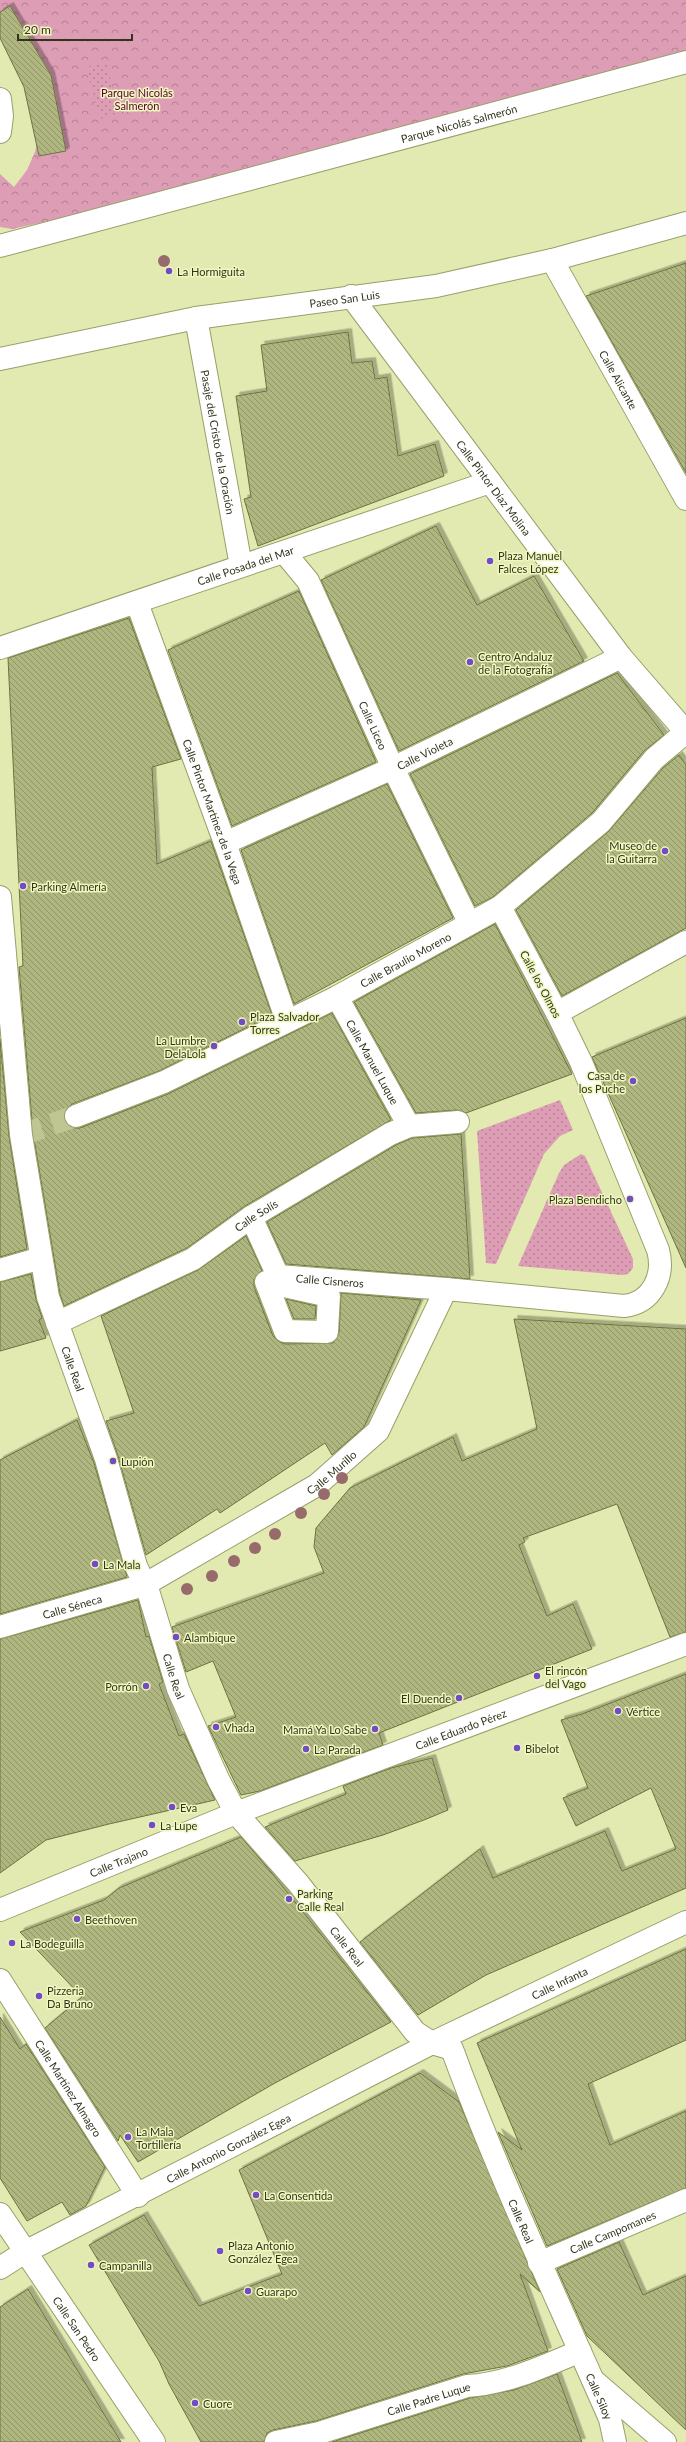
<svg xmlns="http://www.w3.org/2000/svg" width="686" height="2442" font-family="Lato,sans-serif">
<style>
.park{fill:url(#park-crowns)}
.garden{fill:url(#garden-dots)}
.building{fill:url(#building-back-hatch);stroke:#6d733e;filter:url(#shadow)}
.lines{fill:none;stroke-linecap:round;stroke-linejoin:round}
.pedestrian-tunnel{stroke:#bfc694;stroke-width:22;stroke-dasharray:22 11;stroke-linecap:butt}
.pedestrian-casing{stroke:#989f69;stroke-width:24}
.minor-casing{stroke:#989f69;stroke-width:24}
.tertiary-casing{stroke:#989f69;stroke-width:24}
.secondary-casing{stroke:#989f69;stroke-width:24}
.pedestrian{stroke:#fff;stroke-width:22}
.minor{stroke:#fff;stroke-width:22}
.tertiary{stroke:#fff;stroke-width:22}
.secondary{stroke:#fff;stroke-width:22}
.tree{fill:#976a6b}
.poi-dot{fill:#734bc4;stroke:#eff7be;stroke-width:1.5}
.labels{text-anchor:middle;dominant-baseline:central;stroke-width:3;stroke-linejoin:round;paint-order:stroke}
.park-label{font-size:11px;fill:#590132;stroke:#eff7be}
.street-label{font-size:11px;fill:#32351e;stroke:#eff7be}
.poi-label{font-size:11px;fill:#32351e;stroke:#eff7be;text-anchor:start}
</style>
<defs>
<pattern id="park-crowns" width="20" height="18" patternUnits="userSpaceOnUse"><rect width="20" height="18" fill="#dc9db5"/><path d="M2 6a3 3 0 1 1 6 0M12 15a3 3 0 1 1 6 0" fill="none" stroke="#b38193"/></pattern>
<pattern id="garden-dots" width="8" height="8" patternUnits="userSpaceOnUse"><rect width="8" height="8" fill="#dc9db5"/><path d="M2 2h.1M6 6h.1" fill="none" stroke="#b38193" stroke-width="1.8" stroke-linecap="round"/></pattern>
<pattern id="building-back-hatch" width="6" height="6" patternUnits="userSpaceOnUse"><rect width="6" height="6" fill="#afb67f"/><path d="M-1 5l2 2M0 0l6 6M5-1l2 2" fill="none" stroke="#8f9567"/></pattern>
<filter id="shadow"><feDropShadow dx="3.5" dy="-3.5" stdDeviation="0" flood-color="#0004"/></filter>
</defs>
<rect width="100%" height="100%" fill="#e2eab1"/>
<!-- park -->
<path class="park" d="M0,0H686V51L99,210L12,229L0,227V174L14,187L27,170L35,152L41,127L0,29Z"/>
<!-- garden -->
<path class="garden" d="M106,62L119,113L100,119L86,67Z
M560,1100L573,1130L560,1136L544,1154L496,1264L486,1263L477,1131Z
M581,1154L585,1156L633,1259V1268L628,1274L622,1275L518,1266L559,1173L564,1165Z"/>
<!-- building -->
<path class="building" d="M10,6L51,75L66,151L39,156L24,87L0,38V12Z
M686,263V473L586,296Z
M348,332L352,363L372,361L375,379L387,377L398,456L435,444L444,476L258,546L244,499L251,497L236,396L267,391L261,345Z
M436,526L477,605L534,576L584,661L399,751L321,580Z
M299,591L376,762L232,826L168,650Z
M129,618L181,759L152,767L157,864L211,841L272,1015L159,1071L72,1104L64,1114L65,1121L74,1128H80L168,1094L332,1013L391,1120L245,1206L187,1248L64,1306L60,1294L33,1133L19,967L23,966L8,658Z
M617,673L664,735L644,751L592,813L493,897L475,906L410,774Z
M679,755L686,765V928L562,996L516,910L609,831L663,768Z
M387,784L453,918L294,1004L241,850Z
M495,924L572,1074L466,1113L457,1110L416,1113L354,1002Z
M686,1018V1268L592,1057Z
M0,1039L9,1136L27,1249L0,1257Z
M461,1134L470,1279L286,1264L267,1222L396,1145L412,1138Z
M246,1236L262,1270L254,1280V1287L273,1336L278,1341L285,1344L333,1343L339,1333L341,1293L421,1300L364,1427L332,1455L325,1443L220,1513L217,1509L146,1555L118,1456L106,1421L134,1413L101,1316L198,1270Z
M31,1274L36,1299L42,1318L39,1320L46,1338L0,1351V1282Z
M286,1299L316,1306L315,1319H294Z
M514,1319L686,1329V1632L670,1637L617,1504L523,1538L525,1542L519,1545L547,1616L573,1604L592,1649L379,1733L383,1745L260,1791L241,1795L208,1726L236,1717L213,1661L186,1672L172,1627L324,1573L314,1547L316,1528L350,1488L453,1437L462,1461L537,1429Z
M77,1420L94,1463L127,1577L0,1614V1460Z
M138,1600L146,1637L149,1636L163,1682L159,1684L179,1736L184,1734L215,1800L109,1824L46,1840L0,1873V1639Z
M686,1674V1888L486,1975L418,2015L360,1942L480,1849L493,1878L605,1831L622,1871L676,1849L651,1788L576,1826L563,1798L588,1788L561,1720L582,1714Z
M432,1758L448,1810L424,1820L383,1835L295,1861L265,1827L346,1794L343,1786L391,1768Z
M241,1837L271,1872L391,2022L275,2083L138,2162L120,2135L118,2141L45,2028L82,1997L20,1932L104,1900L119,1888Z
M686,1949V2040L588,2084L610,2145L686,2111V2188L547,2246L498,2132L522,2150L477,2043Z
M0,2017L20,2049L26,2044L105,2167L86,2206L70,2215L62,2202L27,2221L0,2178Z
M420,2073L459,2102L540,2292L520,2274L548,2351L507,2366L463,2374L316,2421L273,2430L267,2433L264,2442H201L169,2384L159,2361L89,2245L144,2215L199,2306L282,2274L239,2170Z
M619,2242L643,2295L686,2276V2430L587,2336L557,2269Z
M28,2289L67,2353L121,2442H0V2307Z
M557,2374L582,2442H332L470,2398L514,2390Z"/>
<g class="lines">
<!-- pedestrian-tunnel -->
<path class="pedestrian-tunnel" d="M21,1135L76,1116"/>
<!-- pedestrian casing -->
<g class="pedestrian-casing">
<g id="pedestrian">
<path id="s1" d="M196,318L241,566"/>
<path d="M557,1013L686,942"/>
<path id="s2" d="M251,1217L278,1276L446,1289"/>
<path d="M266,1282L329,1296L327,1332L285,1331Z"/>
<path id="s3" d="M57,1323L193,1259L251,1217L390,1134L409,1126L458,1122"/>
<path id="s4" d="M0,1910L236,1813"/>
<path id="s5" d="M0,1980L138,2196"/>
<path id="s6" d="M0,2214L154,2442"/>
<path id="s7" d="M539,2263L686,2200"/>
<path id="s8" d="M0,2268L25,2252L432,2043"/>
<path id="s9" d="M276,2442L319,2433L467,2386C506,2384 545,2366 580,2351"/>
</g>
</g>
<!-- minor casing -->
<g class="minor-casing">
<g id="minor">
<path id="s10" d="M552,260L686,499"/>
<path id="s11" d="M351,296L621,657L686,732"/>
<path id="s12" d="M284,552L308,581L393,768L469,922"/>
<path id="s13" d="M137,603L225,843L287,1021"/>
<path id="s14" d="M0,648L490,482"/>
<path id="s15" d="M225,843L393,768L621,657"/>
<path id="s16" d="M337,997L409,1126"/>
<path id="s17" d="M76,1116L164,1082L337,997L500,907L601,822L654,759L686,732"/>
<path id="s18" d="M0,1627L144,1585L317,1485L378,1431L446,1289L624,1306C652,1303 665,1276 658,1250L581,1062L557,1013L500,907"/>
<path id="s19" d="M236,1813L686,1644"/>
<path id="s20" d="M432,2043L686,1922"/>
<path d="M593,2380L665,2442"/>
</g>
</g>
<!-- tertiary casing -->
<g class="tertiary-casing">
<g id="tertiary">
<path d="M0,99L2,116L0,132"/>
<path id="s21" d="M0,359L196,318L436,286L552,260L686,223"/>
<path id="s22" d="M0,897L21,1135L48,1297L106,1459L136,1566L149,1594L178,1689L218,1779L236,1813L298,1883L415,2032L432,2043L452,2049C498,2175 556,2296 610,2419L615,2442"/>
<path d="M0,1270L41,1258"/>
</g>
</g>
<!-- secondary casing -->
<g class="secondary-casing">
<g id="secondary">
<path id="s23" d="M0,246L686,62"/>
</g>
</g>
<!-- pedestrian -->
<use href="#pedestrian" class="pedestrian"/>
<!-- minor -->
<use href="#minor" class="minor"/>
<!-- tertiary -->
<use href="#tertiary" class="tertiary"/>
<!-- secondary -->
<use href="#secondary" class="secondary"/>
</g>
<!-- trees -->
<g class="tree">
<circle cx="164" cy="261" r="6"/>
<circle cx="342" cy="1478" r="6"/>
<circle cx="324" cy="1494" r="6"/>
<circle cx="301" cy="1513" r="6"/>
<circle cx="275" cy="1534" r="6"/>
<circle cx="255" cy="1548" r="6"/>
<circle cx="234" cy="1561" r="6"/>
<circle cx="212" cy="1576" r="6"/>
<circle cx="187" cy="1589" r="6"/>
</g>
<!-- markers -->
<g class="poi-dot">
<circle cx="169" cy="271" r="4"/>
<circle cx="490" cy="561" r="4"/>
<circle cx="470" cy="662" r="4"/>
<circle cx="665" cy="851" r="4"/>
<circle cx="23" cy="886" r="4"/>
<circle cx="242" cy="1022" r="4"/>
<circle cx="214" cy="1046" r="4"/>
<circle cx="633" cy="1081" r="4"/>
<circle cx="630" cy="1199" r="4"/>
<circle cx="113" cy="1461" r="4"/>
<circle cx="95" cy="1564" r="4"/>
<circle cx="176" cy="1637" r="4"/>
<circle cx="537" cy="1676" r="4"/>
<circle cx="146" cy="1686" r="4"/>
<circle cx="459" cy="1698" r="4"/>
<circle cx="618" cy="1711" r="4"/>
<circle cx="216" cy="1727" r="4"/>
<circle cx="375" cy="1729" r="4"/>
<circle cx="517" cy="1748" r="4"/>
<circle cx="306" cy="1749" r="4"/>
<circle cx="172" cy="1807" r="4"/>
<circle cx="152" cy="1825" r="4"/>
<circle cx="289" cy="1899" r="4"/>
<circle cx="77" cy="1919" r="4"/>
<circle cx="12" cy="1943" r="4"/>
<circle cx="39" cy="1996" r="4"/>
<circle cx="128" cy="2137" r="4"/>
<circle cx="256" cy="2195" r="4"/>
<circle cx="220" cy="2251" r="4"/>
<circle cx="91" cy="2265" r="4"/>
<circle cx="248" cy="2291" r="4"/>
<circle cx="195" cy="2403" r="4"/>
</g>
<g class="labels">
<!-- park labels -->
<g class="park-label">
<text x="137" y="92">Parque Nicolás<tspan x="137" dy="13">Salmerón</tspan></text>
</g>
<!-- street labels -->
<g class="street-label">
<text stroke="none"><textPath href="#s23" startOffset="475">Parque Nicolás Salmerón</textPath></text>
<text stroke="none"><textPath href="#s21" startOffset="350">Paseo San Luis</textPath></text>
<text stroke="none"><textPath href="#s10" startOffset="137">Calle Alicante</textPath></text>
<text stroke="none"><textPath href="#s1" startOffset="126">Pasaje del Cristo de la Oración</textPath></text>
<text stroke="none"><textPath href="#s11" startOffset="239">Calle Pintor Díaz Molina</textPath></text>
<text stroke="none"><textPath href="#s14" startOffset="259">Calle Posada del Mar</textPath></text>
<text stroke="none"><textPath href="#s12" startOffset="196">Calle Liceo</textPath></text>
<text stroke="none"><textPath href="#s15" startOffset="219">Calle Violeta</textPath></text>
<text stroke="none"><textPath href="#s13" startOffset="222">Calle Pintor Martínez de la Vega</textPath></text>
<text stroke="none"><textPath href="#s17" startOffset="365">Calle Braulio Moreno</textPath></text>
<text transform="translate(541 984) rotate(62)">Calle los Olmos</text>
<text stroke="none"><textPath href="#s16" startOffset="74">Calle Manuel Luque</textPath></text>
<text stroke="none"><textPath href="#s3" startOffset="227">Calle Solís</textPath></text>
<text stroke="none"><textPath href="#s2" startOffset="117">Calle Cisneros</textPath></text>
<text stroke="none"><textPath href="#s22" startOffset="479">Calle Real</textPath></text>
<text stroke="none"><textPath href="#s18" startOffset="369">Calle Murillo</textPath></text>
<text stroke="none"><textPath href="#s18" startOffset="75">Calle Séneca</textPath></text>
<text stroke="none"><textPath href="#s22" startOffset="803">Calle Real</textPath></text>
<text stroke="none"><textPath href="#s19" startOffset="240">Calle Eduardo Pérez</textPath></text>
<text stroke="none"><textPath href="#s4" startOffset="128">Calle Trajano</textPath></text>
<text stroke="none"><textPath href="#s22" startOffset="1127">Calle Real</textPath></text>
<text stroke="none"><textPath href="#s20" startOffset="141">Calle Infanta</textPath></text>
<text stroke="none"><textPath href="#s5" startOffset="128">Calle Martínez Almagro</textPath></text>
<text stroke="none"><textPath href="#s8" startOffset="258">Calle Antonio González Egea</textPath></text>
<text stroke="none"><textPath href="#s22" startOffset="1463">Calle Real</textPath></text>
<text stroke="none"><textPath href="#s7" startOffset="80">Calle Campomanes</textPath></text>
<text stroke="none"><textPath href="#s6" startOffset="138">Calle San Pedro</textPath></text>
<text stroke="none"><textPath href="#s22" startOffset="1655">Calle Siloy</textPath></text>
<text stroke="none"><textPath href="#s9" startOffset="159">Calle Padre Luque</textPath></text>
</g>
<!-- poi labels -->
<g class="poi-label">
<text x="177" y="271">La Hormiguita</text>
<text x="498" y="555">Plaza Manuel<tspan x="498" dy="13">Falces López</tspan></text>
<text x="478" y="656">Centro Andaluz<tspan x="478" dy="13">de la Fotografía</tspan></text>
<text x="657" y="845" text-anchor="end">Museo de<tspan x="657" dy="13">la Guitarra</tspan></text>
<text x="31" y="886">Parking Almería</text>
<text x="250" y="1016">Plaza Salvador<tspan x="250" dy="13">Torres</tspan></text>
<text x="206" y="1040" text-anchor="end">La Lumbre<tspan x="206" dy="13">DelaLola</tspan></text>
<text x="625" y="1075" text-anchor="end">Casa de<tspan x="625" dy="13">los Puche</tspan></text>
<text x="622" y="1199" text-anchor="end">Plaza Bendicho</text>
<text x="121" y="1461">Lupión</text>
<text x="103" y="1564">La Mala</text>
<text x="184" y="1637">Alambique</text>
<text x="545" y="1670">El rincón<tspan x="545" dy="13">del Vago</tspan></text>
<text x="138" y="1686" text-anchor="end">Porrón</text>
<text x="451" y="1698" text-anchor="end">El Duende</text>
<text x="626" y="1711">Vértice</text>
<text x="224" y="1727">Vhada</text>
<text x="367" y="1729" text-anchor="end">Mamá Ya Lo Sabe</text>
<text x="525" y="1748">Bibelot</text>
<text x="314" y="1749">La Parada</text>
<text x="180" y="1807">Eva</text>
<text x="160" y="1825">La Lupe</text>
<text x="297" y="1893">Parking<tspan x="297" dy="13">Calle Real</tspan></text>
<text x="85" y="1919">Beethoven</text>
<text x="20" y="1943">La Bodeguilla</text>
<text x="47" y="1990">Pizzeria<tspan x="47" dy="13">Da Bruno</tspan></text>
<text x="136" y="2131">La Mala<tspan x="136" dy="13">Tortillería</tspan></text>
<text x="264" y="2195">La Consentida</text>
<text x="228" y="2245">Plaza Antonio<tspan x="228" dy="13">González Egea</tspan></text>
<text x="99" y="2265">Campanilla</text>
<text x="256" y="2291">Guarapo</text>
<text x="203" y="2403">Cuore</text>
</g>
</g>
<!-- scale -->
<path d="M18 34v6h114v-6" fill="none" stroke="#32351e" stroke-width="2"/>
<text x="24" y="34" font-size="12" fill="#32351e" stroke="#eff7be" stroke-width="3" paint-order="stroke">20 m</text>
</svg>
